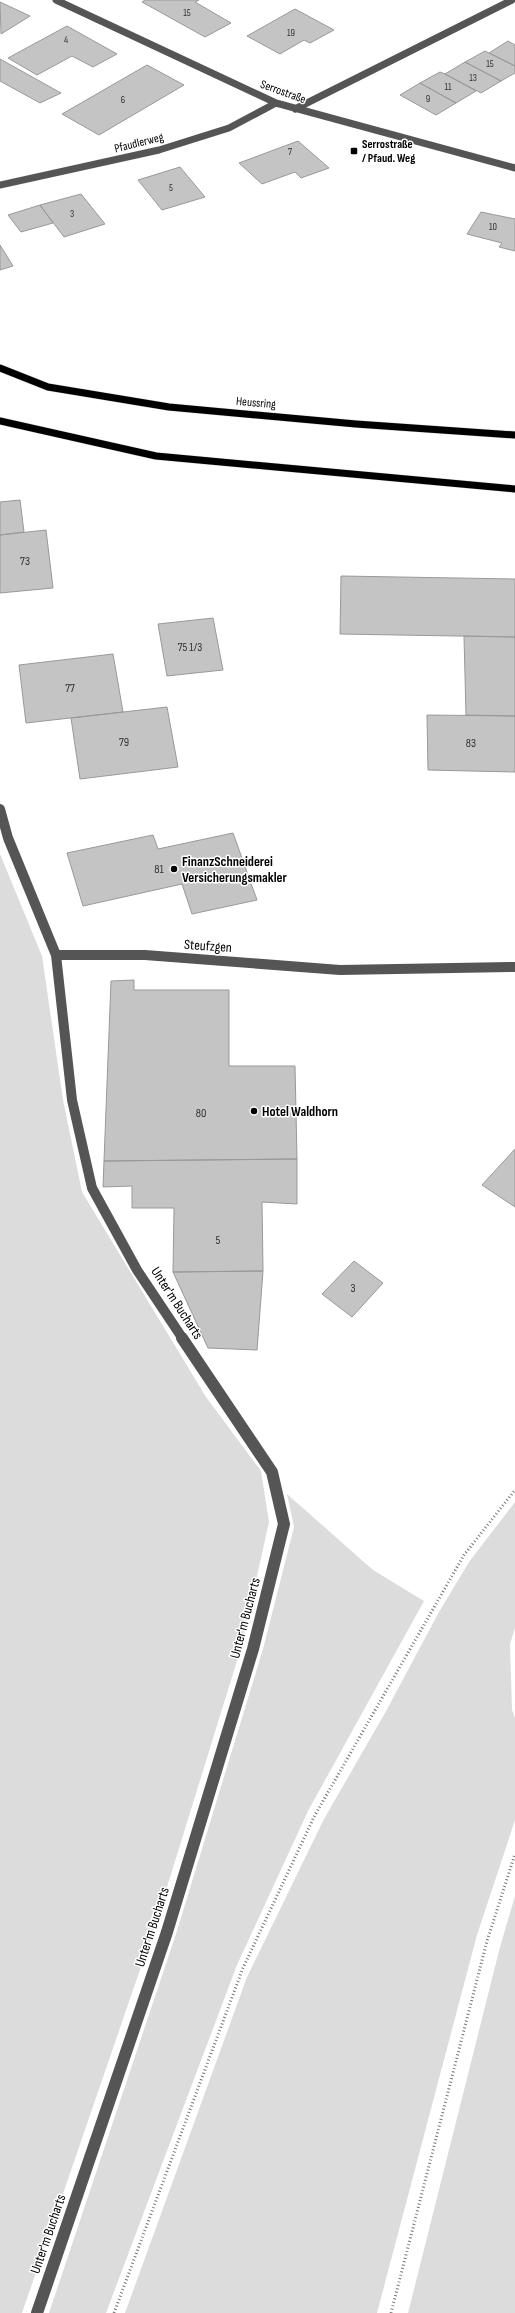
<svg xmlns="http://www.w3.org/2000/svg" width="515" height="2313" font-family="'Sofia Sans Condensed',sans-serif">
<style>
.green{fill:#dcdcdc}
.building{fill:#c4c4c4;stroke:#999}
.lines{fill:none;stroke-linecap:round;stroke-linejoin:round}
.major-casing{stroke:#dbdbdb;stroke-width:8}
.path{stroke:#777;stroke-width:3;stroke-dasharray:1 2.5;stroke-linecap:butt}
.minor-far2{stroke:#555;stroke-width:7}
.minor-far1{stroke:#555;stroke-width:10}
.minor{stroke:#555;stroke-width:12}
.major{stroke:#000;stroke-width:7}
.poi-dot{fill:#000;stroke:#fff;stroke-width:1.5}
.labels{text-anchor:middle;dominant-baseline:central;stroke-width:3;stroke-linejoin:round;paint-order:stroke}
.far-number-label{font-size:10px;fill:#313131}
.far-street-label{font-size:12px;fill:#000;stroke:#fff}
.far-poi-label{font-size:12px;font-weight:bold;fill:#000;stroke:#fff;text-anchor:start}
.number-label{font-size:12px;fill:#313131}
.poi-label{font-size:14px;font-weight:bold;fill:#000;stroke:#fff;text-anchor:start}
.street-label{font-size:14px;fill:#000;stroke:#fff}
</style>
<rect width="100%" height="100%" fill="#fff"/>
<!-- green -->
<path class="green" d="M0,854L42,956L63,1100L82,1192L206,1397L261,1471L269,1522L241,1648L154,1929L22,2313H0Z
M287,1494L373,1570L424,1601L308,1811L237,1965L106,2313H49L176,1934L263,1649L294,1527Z
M515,1502V1628L510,1644L512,1710L515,1718V1820L477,1935L377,2313H125L247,1977L324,1819L385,1713L439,1612L469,1562Z
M515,1896V2313H408L500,1947Z"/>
<!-- building -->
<path class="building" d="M145,0H199L195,2L231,23L205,37L142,2Z
M0,2L30,16L1,34Z
M295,9L334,30L310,43L304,40L280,54L247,36Z
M67,26L117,54L93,67L72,56L37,75L8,58Z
M508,41L515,45V66L489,53Z
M485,51L515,66V73L501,81L465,62Z
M0,59L61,93L40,103L0,81Z
M465,62L501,81L481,93L445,74Z
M147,65L184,85L99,135L62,114Z
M440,72L445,74L476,91L456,103L420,83Z
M420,83L456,103L436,115L400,95Z
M298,141L329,168L301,178L295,172L262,184L239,163Z
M180,167L205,197L162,210L138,180Z
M81,194L105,224L64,237L40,205Z
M40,205L53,223L21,232L8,215Z
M481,212L515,219V251L499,247L502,243L467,234Z
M0,245L13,266L0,270Z
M20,500L24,532L0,535V502Z
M46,530L53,588L0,593V535Z
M341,576L515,579V637L340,634Z
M213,618L223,670L167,676L158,624Z
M464,636L515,637V716L466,715Z
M113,654L123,712L26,723L19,665Z
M167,707L178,767L80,779L71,718Z
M427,715L515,716V772L428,770Z
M233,833L257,900L192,914L182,884L83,906L67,853L153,835L158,849Z
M134,980V990H229V1066H295L297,1159L104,1161L111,981Z
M515,1149V1207L482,1185Z
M297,1159V1204L262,1202L263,1271L173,1272L174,1208H132V1186L103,1187L104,1161Z
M354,1261L383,1283L352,1317L322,1294Z
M263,1271L257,1350L208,1348L173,1272Z"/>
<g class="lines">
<!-- major casing -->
<g class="major-casing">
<path id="major" d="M0,368L48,387L169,407L356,424L515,435
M0,421L156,456L515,489"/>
</g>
<!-- path -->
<path class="path" d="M114,2313L243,1968L315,1815L464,1555L515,1490
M391,2313L487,1941L515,1854"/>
<!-- minor-far2 -->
<path class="minor-far2" d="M56,0L276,103L515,168
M295,109L512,0
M0,185L159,150L229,128L276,103"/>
<!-- minor-far1 -->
<path class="minor-far1" d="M0,809L8,838L56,955H145L340,970L515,967
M56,955L72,1100L92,1188L137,1270L183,1339"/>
<!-- minor -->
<path class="minor" d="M37,2313L167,1932L253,1649L284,1524L272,1472L182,1338"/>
<!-- major -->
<use href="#major" class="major"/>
</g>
<!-- markers -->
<g class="poi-dot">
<rect x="350" y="147" width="8" height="8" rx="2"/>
<circle cx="174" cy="869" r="4"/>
<circle cx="254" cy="1111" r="4"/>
</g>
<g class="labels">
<!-- far-number labels -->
<g class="far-number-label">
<text x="187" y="13">15</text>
<text x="291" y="33">19</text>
<text x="66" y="40">4</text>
<text x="490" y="64">15</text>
<text x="473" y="78">13</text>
<text x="448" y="87">11</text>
<text x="428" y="99">9</text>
<text x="123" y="100">6</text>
<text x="290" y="152">7</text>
<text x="171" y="188">5</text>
<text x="72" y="214">3</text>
<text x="493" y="227">10</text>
</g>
<!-- far-street labels -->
<g class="far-street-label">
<text transform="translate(283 92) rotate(20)">Serrostraße</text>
<text transform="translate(139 143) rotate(-14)">Pfaudlerweg</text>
<text transform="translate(256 403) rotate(5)">Heussring</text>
</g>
<!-- far-poi labels -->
<g class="far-poi-label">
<text x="362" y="144">Serrostraße<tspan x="362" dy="14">/ Pfaud. Weg</tspan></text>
</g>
<!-- number labels -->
<g class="number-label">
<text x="25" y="561">73</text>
<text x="190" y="647">75 1/3</text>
<text x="70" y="688">77</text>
<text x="124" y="742">79</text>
<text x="471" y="743">83</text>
<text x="159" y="869">81</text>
<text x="201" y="1113">80</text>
<text x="218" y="1240">5</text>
<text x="353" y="1288">3</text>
</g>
<!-- poi labels -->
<g class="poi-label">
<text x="182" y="861">FinanzSchneiderei<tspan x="182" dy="16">Versicherungsmakler</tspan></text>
<text x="262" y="1111">Hotel Waldhorn</text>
</g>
<!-- street labels -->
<g class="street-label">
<text transform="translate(208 946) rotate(4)">Steufzgen</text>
<text transform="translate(177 1303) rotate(57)">Unter'm Bucharts</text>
<text transform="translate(245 1618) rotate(-75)">Unter'm Bucharts</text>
<text transform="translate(152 1927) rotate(-72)">Unter'm Bucharts</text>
<text transform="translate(48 2234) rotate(-71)">Unter'm Bucharts</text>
</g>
</g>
</svg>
